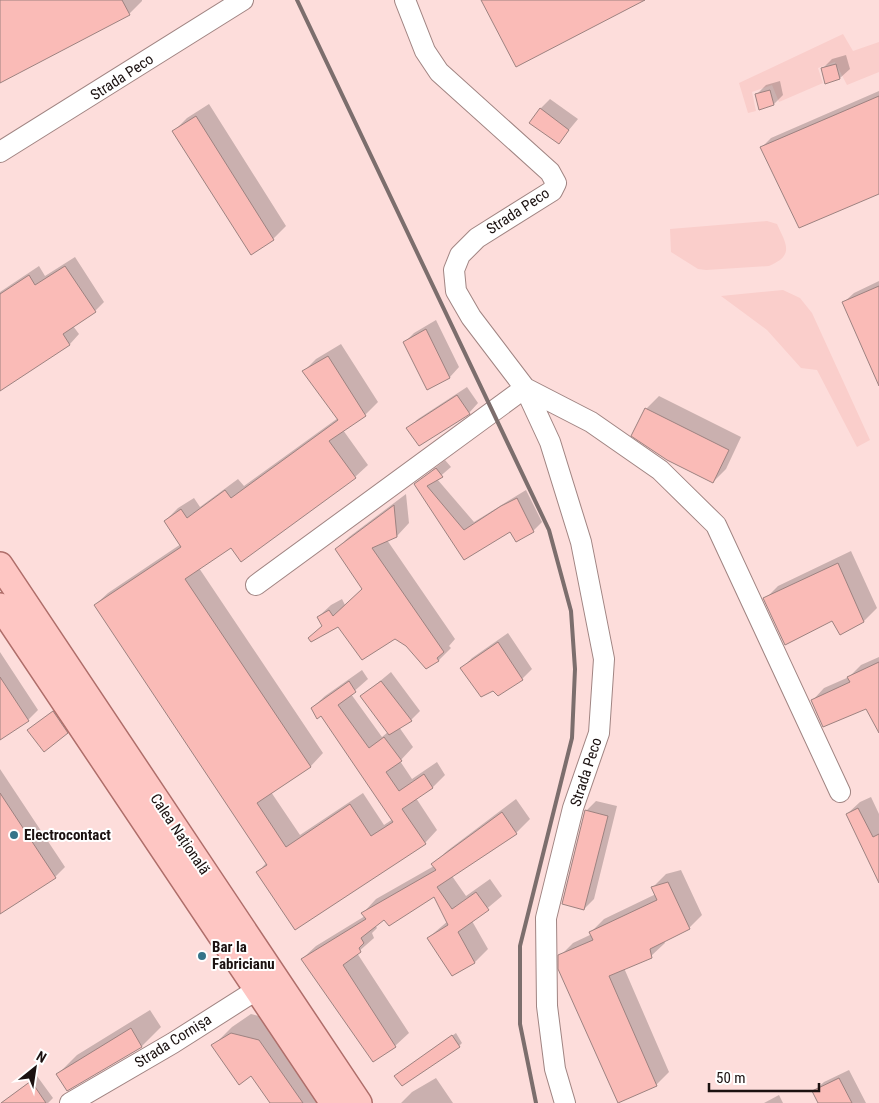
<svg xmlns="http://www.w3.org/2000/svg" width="879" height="1103" font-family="'Roboto Condensed',sans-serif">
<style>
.built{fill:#fddddb}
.green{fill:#facecb}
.shadow{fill:#0003}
.building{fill:#fabbb7;stroke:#9d8280}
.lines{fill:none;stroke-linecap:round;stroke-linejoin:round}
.minor-casing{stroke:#a08482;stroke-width:22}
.major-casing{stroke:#af6e6a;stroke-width:28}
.minor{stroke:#fff;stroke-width:20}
.major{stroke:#fec6c3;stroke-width:25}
.rail{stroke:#7c6e6d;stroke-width:4}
.poi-dot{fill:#357489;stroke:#fff;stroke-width:2}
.labels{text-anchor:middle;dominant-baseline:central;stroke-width:4;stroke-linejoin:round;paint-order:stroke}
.street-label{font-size:15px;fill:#1b1110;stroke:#fff}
.poi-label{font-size:15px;font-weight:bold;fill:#1b1110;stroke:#fff;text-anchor:start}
</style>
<rect width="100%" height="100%" fill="#fdeae8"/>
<!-- built -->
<path class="built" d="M0,0H879V1103H0Z"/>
<!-- green -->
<path class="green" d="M843,34L853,51L879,42V72L847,85L835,62L818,68L823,83L779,102L772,85L752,92L756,111L748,113L739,83Z
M767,221L777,224C786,244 795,255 769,266L706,270L698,269L671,252L670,229Z
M783,290L800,298L812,313L870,440L857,447L817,370L801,368L767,330L721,296Z"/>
<!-- shadow -->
<path class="shadow" d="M0,0H142V1L129,14L0,82Z
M846,55L850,69L840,78L822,69L832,59Z
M780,81L783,95L774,104L756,95L766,85Z
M879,91V192L762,147L771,138Z
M550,99L578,119L559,142L540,109Z
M209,104L286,226L273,239L251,253L174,131L187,118Z
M75,257L104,302L95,311L73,326L79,334L70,344L2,388L0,385V292L39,266L45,276Z
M879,281V382L844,302L854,293Z
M436,320L459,367L450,377L427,388L405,342L414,333Z
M341,344L378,402L365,415L343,430L368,465L355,477L232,546L199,568L323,753L311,766L271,792L300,835L363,793L384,825L393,819L321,715L312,708L325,696L362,670L368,679L351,694L382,737L388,732L362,696L391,672L420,711L411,720L399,727L413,747L400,761L412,779L437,762L445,775L433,787L416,798L437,830L425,843L258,872L267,862L95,605L108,593L181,544L165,521L178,508L194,498L200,507L238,479L244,486L338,418L304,371L316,359Z
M467,387L478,403L469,413L408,428L418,419Z
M659,396L741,437L726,469L713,482L646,409Z
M445,460L451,467L437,479L474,522L526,490L542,522L533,531L516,540L511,530L464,558L415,484Z
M406,494L409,523L397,536L387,540L455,639L449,646L451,648L439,660L427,667L407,645L395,638L338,626L324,625L318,617L331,605L342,599L345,605L363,588L336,549L349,537Z
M851,551L877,608L864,621L833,620L765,599L778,586Z
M508,633L532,669L522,679L462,668L472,658Z
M0,652L38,710L28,720L0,738Z
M879,657V731L867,707L812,701L824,688L849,677L861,665Z
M60,706L73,726L67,732L29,730Z
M0,769L65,867L55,877L0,912Z
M871,797L879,814V868L847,814L860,802Z
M516,799L530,819L516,833L452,876L466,896L490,879L502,896L472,921L488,949L475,962L452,974L428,938L448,921L434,895L384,918L375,925L377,928L372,933L374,938L357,953L409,1033L395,1046L302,959L316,946L365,916L363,913L376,899L434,866L433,864L447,851Z
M596,801L617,806L594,899L584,909L586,811Z
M681,870L702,915L689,928L664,941L665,943L651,956L624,968L669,1072L656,1085L560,956L573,943L592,934L591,932L604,919L656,894L653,887L666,874Z
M150,1010L161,1027L142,1046L67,1090L58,1074L77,1055Z
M251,1014L278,1021L336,1103H271L251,1075L213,1046L232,1027Z
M456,1033L462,1043L459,1046L402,1085L399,1073Z
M849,1070L866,1103H820L814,1091L824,1082Z
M37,1076L53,1098L48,1103H2Z
M436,1078L453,1103H401L412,1092Z
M779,1095L783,1103H764Z"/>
<!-- building -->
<path class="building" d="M0,0H122L130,15L0,83Z
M481,0H645L516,67Z
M836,64L840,79L825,84L821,68Z
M770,90L774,105L759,110L755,94Z
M879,96V194L799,228L760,147Z
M540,108L569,130L559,144L529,123Z
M196,116L274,240L251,255L172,131Z
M65,266L96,312L63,334L70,345L0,391V294L29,275L35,285Z
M879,286V386L842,302Z
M426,329L450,378L427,390L403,342Z
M328,356L366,416L329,441L356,478L241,562L231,548L185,579L311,767L257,803L286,847L350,804L371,836L393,822L321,716L317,719L311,708L349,681L356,692L338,705L369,748L384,737L402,761L386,772L399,791L424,774L433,788L402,809L426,844L295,930L256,872L267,865L94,605L181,547L164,521L181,509L187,518L225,490L231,498L338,420L302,371Z
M457,395L470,414L419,446L406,428Z
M645,408L729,450L713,483L667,460L631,436Z
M436,468L443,477L427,486L464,530L501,506L517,498L534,532L516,542L510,532L464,560L414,484Z
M394,505L397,537L372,548L444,652L437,658L439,661L426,669L406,646L395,639L362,660L338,627L311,642L308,638L322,626L317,617L329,610L333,616L362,589L335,549Z
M838,563L864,622L840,635L832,621L785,645L763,598Z
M498,642L523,680L498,696L493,691L481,697L460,668Z
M879,662V733L866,709L823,727L811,700L850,682L847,677Z
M0,677L29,721L0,740Z
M381,681L412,721L389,735L360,696Z
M53,711L68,733L44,752L27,730Z
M0,793L56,878L0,914Z
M858,808L873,837L879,834V883L846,814Z
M585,810L608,816L584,910L562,904Z
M502,812L517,834L437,887L452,909L476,892L489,910L458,932L475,963L452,976L427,938L448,925L434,897L389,926L384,920L361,938L364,943L359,948L361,952L343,965L396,1047L373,1062L301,959L366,919L361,913L436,870L431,864Z
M668,882L690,929L650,949L652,958L609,976L657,1086L618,1103L558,969V955L593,940L589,932L657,900L651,887Z
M131,1028L142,1047L67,1091L56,1074Z
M231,1033L259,1040L303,1103H270L251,1076L239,1085L211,1045Z
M452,1035L460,1047L402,1086L394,1076Z
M839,1078L852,1103H818L812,1091Z
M31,1081L46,1103H1Z"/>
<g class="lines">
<!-- minor casing -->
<g class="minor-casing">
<path id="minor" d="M405,0L425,51L439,72L550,172L556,183L552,191L477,238L460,255L454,270L456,291L471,317L525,388L550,442L581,542L604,659L599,733L573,808L546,918L547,1006L555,1069L565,1103
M0,152L243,0
M256,585L525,388L591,422L660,470L716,525L840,792
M70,1103L173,1043L269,982"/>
</g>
<!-- major casing -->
<g class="major-casing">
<path id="major" d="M0,565L359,1103
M0,606L333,1103"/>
</g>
<!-- minor -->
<use href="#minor" class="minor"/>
<!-- major -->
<use href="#major" class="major"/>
<!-- rail -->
<path class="rail" d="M297,0L549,530L571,611L575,669L572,738L520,946V1024L536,1103"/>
</g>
<!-- markers -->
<g class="poi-dot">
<circle cx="14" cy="835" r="5"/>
<circle cx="202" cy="956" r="5"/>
</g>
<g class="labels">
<!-- street labels -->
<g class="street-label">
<text transform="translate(122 77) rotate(-33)">Strada Peco</text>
<text transform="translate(518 211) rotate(-33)">Strada Peco</text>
<text transform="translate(586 772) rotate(-72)">Strada Peco</text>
<text transform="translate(180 834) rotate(56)">Calea Națională</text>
<text transform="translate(173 1041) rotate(-32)">Strada Cornișa</text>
</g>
<!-- poi labels -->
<g class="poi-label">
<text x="24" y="835">Electrocontact</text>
<text x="212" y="947">Bar la<tspan x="212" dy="17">Fabricianu</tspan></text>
</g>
</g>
<!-- north arrow -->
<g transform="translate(35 1068) rotate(30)" stroke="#ffffff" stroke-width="4" paint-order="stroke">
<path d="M0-4L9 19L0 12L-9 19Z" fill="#1b1110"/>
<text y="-8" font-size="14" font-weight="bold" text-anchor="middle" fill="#1b1110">N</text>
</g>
<!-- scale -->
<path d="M709 1083v8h110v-8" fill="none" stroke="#1b1110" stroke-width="2.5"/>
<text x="716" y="1083" font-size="15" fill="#1b1110" stroke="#ffffff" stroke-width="4" paint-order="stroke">50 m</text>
</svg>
